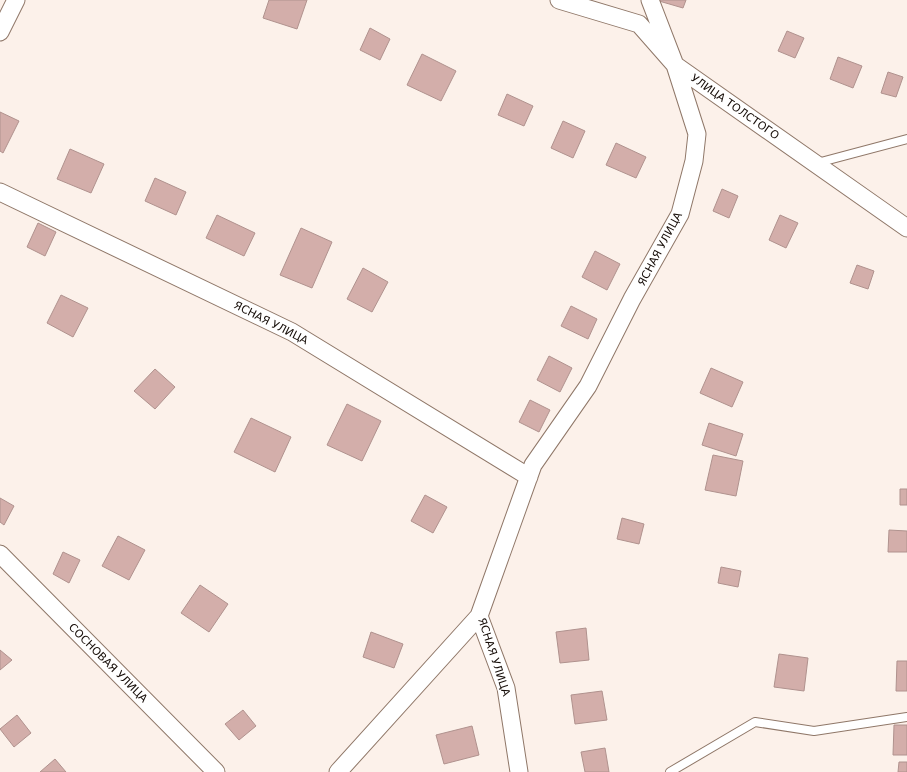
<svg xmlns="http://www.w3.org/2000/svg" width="907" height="772" font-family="'DejaVu Sans',sans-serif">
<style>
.building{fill:#d3aeaa;stroke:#b0928e}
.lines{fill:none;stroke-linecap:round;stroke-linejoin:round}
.service-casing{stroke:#8f7768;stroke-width:10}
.minor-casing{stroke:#8f7768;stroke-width:19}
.service{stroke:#fff;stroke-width:8}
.minor{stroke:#fff;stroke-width:17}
.labels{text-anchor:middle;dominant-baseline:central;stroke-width:3;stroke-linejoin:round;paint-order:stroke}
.street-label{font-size:11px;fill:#150c07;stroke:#fff}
</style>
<rect width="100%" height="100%" fill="#fcf1ea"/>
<!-- building -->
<path class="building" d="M269,0H307L297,29L263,18Z
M659,0H686L683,8L659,1Z
M370,28L390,39L380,60L360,50Z
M787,31L804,38L795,58L778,51Z
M422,54L456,71L441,101L407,85Z
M838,57L862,66L853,88L830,79Z
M888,72L903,77L896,97L881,93Z
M507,94L533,106L524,126L498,115Z
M0,112L19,121L3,153L0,151Z
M563,121L585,131L573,158L551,148Z
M616,143L646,157L636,178L606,165Z
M70,149L104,164L91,193L57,179Z
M155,178L186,192L176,215L145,201Z
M722,189L738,196L729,218L713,211Z
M217,215L255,233L244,256L206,238Z
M780,215L798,223L786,248L769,240Z
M38,223L56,232L45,256L27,247Z
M301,228L332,242L312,288L280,275Z
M595,251L620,264L607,290L582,277Z
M857,265L874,271L868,289L850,283Z
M363,268L388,282L372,312L347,299Z
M61,295L88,308L73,337L47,323Z
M571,306L597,319L588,339L561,326Z
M549,356L572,368L560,392L537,380Z
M711,368L743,382L732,407L700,393Z
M155,369L175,387L155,409L134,391Z
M530,400L550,410L539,432L519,422Z
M347,404L381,421L362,461L327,445Z
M251,418L291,437L275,472L234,452Z
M709,423L743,434L736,456L702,445Z
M713,455L743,461L736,496L705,490Z
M900,489H907V505H900Z
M425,495L447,507L433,533L411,521Z
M0,498L14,506L4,525L0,522Z
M622,518L644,524L639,544L617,539Z
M889,530L907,531V552H888Z
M118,536L145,550L129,580L102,566Z
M63,552L80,560L69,583L53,574Z
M721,567L741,571L738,587L718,583Z
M200,585L228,604L209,632L181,613Z
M586,628L589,660L560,663L556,632Z
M371,632L403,644L394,668L363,657Z
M0,650L12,660L0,670Z
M779,654L808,658L804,691L774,687Z
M897,661H907V691H896Z
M602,691L607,720L575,724L571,695Z
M243,710L256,726L239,740L225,724Z
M17,715L31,733L14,747L0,729Z
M894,725H907V755H893Z
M472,726L479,755L444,764L436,735Z
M605,748L609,772H585L581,752Z
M55,759L66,772H40Z
M899,762H907V772H898Z"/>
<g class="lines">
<!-- service casing -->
<g class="service-casing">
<path id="service" d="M817,163L907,139
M670,772L755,722L814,731L907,717"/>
</g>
<!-- minor casing -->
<g class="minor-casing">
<path id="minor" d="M559,0L639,24L675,65L907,228
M0,32L16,0
M0,192L292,332L529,477
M0,554L216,772
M338,772L479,616
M519,772L506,688L479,616L533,465L588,386L632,299L680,214L694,161L697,134L675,65L650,0"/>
</g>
<!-- service -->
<use href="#service" class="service"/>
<!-- minor -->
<use href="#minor" class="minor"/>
</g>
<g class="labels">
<!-- street labels -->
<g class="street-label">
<text transform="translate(735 107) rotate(35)">УЛИЦА ТОЛСТОГО</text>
<text transform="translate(660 249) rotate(-62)">ЯСНАЯ УЛИЦА</text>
<text transform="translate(271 323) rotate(27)">ЯСНАЯ УЛИЦА</text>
<text transform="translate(494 657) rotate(72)">ЯСНАЯ УЛИЦА</text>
<text transform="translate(108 663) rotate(45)">СОСНОВАЯ УЛИЦА</text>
</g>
</g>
</svg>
